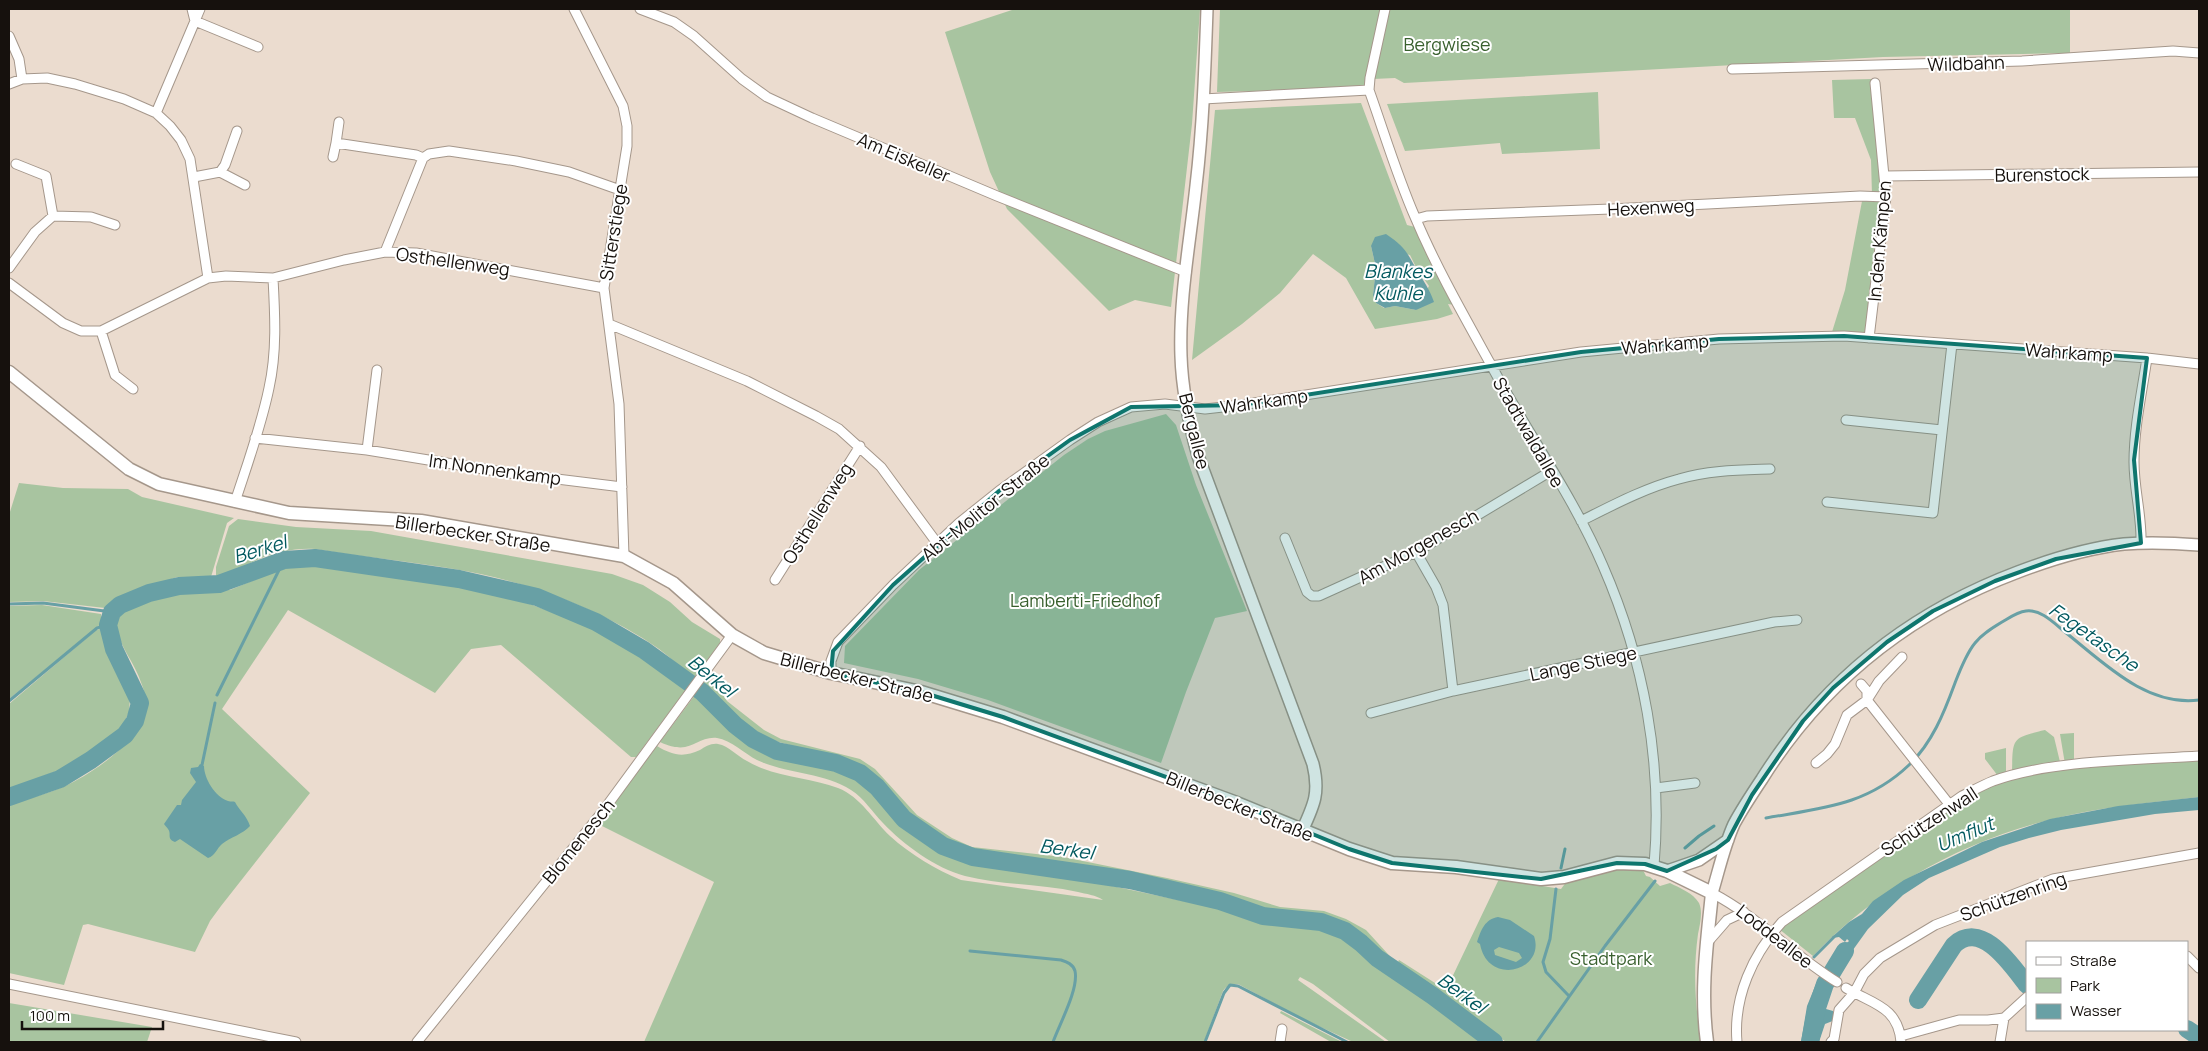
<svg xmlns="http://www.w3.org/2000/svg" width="2208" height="1051" font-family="Manrope,sans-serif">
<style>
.green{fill:#a8c4a0;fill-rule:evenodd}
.water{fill:#68a0a5;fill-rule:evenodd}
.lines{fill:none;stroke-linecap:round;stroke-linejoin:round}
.stream{stroke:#68a0a5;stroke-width:3}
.river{stroke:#68a0a5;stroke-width:18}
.minor-casing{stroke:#a5978b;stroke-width:11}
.tertiary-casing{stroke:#a5978b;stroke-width:14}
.secondary-casing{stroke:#a5978b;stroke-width:15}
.minor{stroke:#fff;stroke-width:9}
.tertiary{stroke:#fff;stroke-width:11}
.secondary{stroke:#fff;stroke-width:12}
.marked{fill:#0f766e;fill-opacity:0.2;stroke:#0f766e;stroke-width:4;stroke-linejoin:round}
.labels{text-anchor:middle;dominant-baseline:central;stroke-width:4;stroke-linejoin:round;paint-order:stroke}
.park-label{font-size:18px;fill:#39602e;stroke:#fff}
.street-label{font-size:18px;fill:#16110d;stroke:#fff}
.water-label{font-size:19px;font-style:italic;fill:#02595f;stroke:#fff}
</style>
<rect width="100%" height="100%" fill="#ebdccf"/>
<!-- green -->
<path class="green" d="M1015,9H1200L1192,124L1171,307L1135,300L1109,311L1007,209L990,172L945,32Z
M1220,9H1382L1364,88L1217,92Z
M1389,9H2070V53L1883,57L1404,83L1395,78L1373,79Z
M1872,79L1882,174L1865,336L1832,332L1845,290L1863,196L1872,195L1871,160L1855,118H1834L1832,80Z
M1598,92L1600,149L1502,154L1500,143L1405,151L1387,104Z
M1361,103L1407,225L1415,227L1455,305L1448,304L1453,314L1437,319L1375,329L1346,278L1313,254L1280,293L1242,324L1192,360L1215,110ZM1371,246L1410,255L1417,269L1429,286L1416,310L1395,306L1384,308L1376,303L1373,295L1376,268Z
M1166,414L1176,425L1196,485L1247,611L1215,618L1186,692L1161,763L988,700L918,679L844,663L845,646L919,570L1064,455L1088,439L1105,431Z
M19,483L63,488L128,489L142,497L234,518L227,523L211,577H177L132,593L105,608L43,601L9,602V515Z
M238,519L296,527L371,531L612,574L643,585L670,602L692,622L720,639V643L694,678C682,669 671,658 659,649C602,609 523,580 454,569C408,561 361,557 315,549C294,548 276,552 257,560C243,566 231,574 216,576V567L229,526Z
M305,564L468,587L516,599L593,627L635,650L687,688L636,757H631L501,645L471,649L435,693L288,610L222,709L310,793L221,906L210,921L195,952L88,924L83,925L64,985L9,973V807L14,803C31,798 49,793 65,786C92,774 145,738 146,706C147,697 142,685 139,677C131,657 114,639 116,617L122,610L170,595L197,590H230L288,566Z
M42,605L101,614V624L9,699V606Z
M100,629L130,698L129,712L124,723L116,732L70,766L9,789V704L96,630Z
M707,679L721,692L727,701L764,730L781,739L860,759L875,769L917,815L952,838L972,847L1063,857L1167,878L1234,893L1280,907L1324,911L1346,919L1366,930L1397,964L1399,960L1446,990L1499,879L1561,889L1567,881L1617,868L1643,870L1646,876L1650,877L1660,886L1670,883C1680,888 1693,893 1699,903C1703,912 1700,924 1698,934C1693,970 1695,1006 1701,1042H1506L1417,977L1392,962L1363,934L1341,923L1321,916L1278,912L1230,897L1109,871L1061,862L987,853L962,847L914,819L871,773L858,764L768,739L754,731L739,719L702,685Z
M695,695L748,743L781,757L837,771L862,783L905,828L944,854L957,860L987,867L1060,875L1226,910L1265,923L1319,928L1338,933L1355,943L1367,958L1383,972L1416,991L1486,1042H1390L1313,984L1300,977L1298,980L1386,1042H1353L1301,1018L1238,984C1231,984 1227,985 1223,991L1204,1042H644L714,882L598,824L657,746C672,755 683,758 700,750C705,747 711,743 718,744C729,746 737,756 747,761C774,777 809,777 838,788C861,797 873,820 890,836C911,855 935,869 961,880L1103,900C1096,895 1086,894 1078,892C1041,884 1001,885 965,876C935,868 904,845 883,823C872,812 864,798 851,790C824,772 787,774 757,760C745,754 731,740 717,738C695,736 692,757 660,742Z
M2045,730L2054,737L2060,762L2012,771C2013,738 2011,738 2045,730Z
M2074,733V762L2065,764L2060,734Z
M2006,748V774L1998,776L1985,759V753Z
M2199,761V797C2149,803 2098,807 2049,820C1958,843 1877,889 1813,956L1779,929L1959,801L2002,781L2040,770L2079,766Z
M9,1003L152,1027L147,1042H9Z
M1281,1011L1342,1042H1331L1280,1013Z"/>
<!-- water -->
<path class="water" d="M1386,234C1405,247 1406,251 1417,270C1424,282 1429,288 1434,302L1416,310L1395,306L1385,308L1376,303L1373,295L1376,268L1371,246L1375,237Z
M200,764L204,766C204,778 215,797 228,801C231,802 233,801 235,802C239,810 247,816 250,826C243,834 231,837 222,844C217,848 215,856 208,858L180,839L175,842C166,839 172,834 168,829C167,827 165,826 164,824L177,805H181L182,800L196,782L190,773L191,768L198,767Z
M2199,797V810L2155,814L2061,830L2029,838L2000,847L1929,878L1903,895L1868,929L1845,961L1840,973L1828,966L1832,957L1849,941L1847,939L1845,942L1839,937L1833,938L1832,937L1849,922L1862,914L1873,901L1904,880L1982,842L2050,819L2118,806Z
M1498,917L1510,920L1534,936C1546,971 1488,987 1480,944L1477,942C1481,930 1485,919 1498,917ZM1499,947L1519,953L1522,958L1516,962L1495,955L1494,950Z
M1818,979L1831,987L1824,1003L1826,1009L1833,1011L1835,1020L1825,1024L1819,1042H1801L1807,1006Z"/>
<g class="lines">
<!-- stream -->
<path class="stream" d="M9,604L43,603L112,612
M217,695L284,560
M9,701L97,628L108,625
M202,765L215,703
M1766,818C1821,808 1866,806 1909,765C1932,743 1944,713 1955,683C1960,670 1966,654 1975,643C1982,634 1992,628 2002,622C2009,618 2017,612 2026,611C2041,609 2054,623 2065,632C2103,662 2146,707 2199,700
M1685,848L1699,836L1714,826
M1561,868L1565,849
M1556,889L1550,939L1543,962L1546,972L1569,996
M970,951L1061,960C1067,962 1073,964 1075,971C1079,989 1059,1025 1053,1042
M1814,957L1834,937
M1205,1042L1224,993L1230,985L1238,986L1347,1042
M1537,1042L1605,946L1655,881"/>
<!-- river -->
<path class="river" d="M9,797L60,779L91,760L125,735L135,721L140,703L114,649L108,625L112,612L120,605L149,593L179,586L219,584L284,560L315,558L459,579L537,597L596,622L644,650L702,692L735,725L753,739L777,751L836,763L860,773L877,787L904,819L943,846L973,857L1130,880L1220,901L1263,916L1321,922L1345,931L1361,943L1377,958L1433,996L1494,1042
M1918,1000L1954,945C1982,919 2012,966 2027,985
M2187,1029L2199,1037
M1810,1042L1816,1011L1825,984L1845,951"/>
<!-- minor casing -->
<g class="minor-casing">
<path id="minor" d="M192,9L195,21L200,9
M574,9L623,106L627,126V146L604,288L619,404L624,556
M640,9L674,22L694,36L742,79L767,97L812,118L997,196L1186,272
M1385,9L1370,78L1369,90C1384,132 1397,176 1415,217C1436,267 1464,316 1490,363C1526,431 1573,496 1603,566C1644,660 1663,763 1654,866
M9,36L19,59L22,79
M1732,69L2022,61L2173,51L2199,53
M9,84L22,79L47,78L75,84L124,99L156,113L170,126L181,140L190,159L208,278L101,331H81L63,323L9,283
M1203,99L1369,90
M156,113L195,21L258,47
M336,143L339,122
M333,157L336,143L416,155L423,158
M16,164L46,176L53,216
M220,172L225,165L237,131
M1885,176L2199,172
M194,177L220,172L245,185
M1416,219L1427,216L1611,209L1860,196L1886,197
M385,252L423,158L429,154L449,151L516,161L569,172L620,190
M9,268L35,232L53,216L91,217L115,225
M208,278L226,276L273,278L344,260L385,252L416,253L604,288
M609,324L747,381L816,416L839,429L881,467L937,543
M101,331L115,375L133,389
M1869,338L1886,197L1875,83
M1846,420L1942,430
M255,438L367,450L508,473L622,487
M367,450L377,370
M235,502C247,465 261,427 269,388C277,352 275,315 273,278
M1827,502L1933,513L1952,344
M1581,521C1613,505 1645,488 1679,479C1709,470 1740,470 1770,469
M1285,538L1307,592L1312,596H1319L1416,552L1551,471
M2141,543C2142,516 2134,490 2134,462C2134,427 2142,392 2147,358
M1416,552L1436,587L1443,605L1453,691
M775,580L860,446
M831,673V661L838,642L893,585L959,523L999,491L1070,440L1098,422L1131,407L1165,404L1205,409L1241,405L1581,352L1719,339L1844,336L2147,358L2199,364
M1861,684L1867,691V700L1949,804
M1371,713L1453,691L1774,622L1797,620
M1816,763L1827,754L1835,744L1847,715L1867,700L1879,681L1902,657
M1656,788L1695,783
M1712,893C1758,917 1793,955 1837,982
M1707,943L1727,920L1744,912
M2187,956L2199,968
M9,984L296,1042
M1846,988C1872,1004 1898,1006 1901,1042
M1901,1036L1959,1020H1988L2004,1018L2027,997
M417,1042L603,811L732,635
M1280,1042L1282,1029
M1737,1042C1733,997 1753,954 1782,922L1962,796C1972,791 1983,785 1993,781C2051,760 2137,760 2199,756
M1831,1042L1834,1039L1839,1010L1854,993L1864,974L1880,958L1935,925L2053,879L2199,853
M2000,1042L2004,1018"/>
</g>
<!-- tertiary casing -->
<g class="tertiary-casing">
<path id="tertiary" d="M1207,9C1205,68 1203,127 1196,186C1190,242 1179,299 1181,356C1182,390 1189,423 1198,456L1313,764C1320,793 1314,805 1302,831
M1667,871L1699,860L1728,840
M1712,893C1719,870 1724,846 1734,824C1742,809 1752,794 1762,779C1824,680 1909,613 2018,572C2052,559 2088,548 2124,544C2149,542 2174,543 2199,545"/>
</g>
<!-- secondary casing -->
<g class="secondary-casing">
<path id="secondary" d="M9,372L129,469L159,484L289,513L421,521L624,556L673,583L732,635L764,653L831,673L921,692L1003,717L1234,802L1349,849L1392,863L1456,867L1541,879L1564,877L1617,863L1645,864L1667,871L1712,893C1707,943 1700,991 1707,1042"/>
</g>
<!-- minor -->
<use href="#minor" class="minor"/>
<!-- tertiary -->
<use href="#tertiary" class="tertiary"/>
<!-- secondary -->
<use href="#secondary" class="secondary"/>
</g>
<!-- marked area -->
<path class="marked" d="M1844,336L2147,358L2134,460L2141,543L2056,559L1995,581L1933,611L1887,642L1833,688L1803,721L1752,795L1728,840L1716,849L1667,871L1645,864L1617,863L1541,879L1392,863L1349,849L1234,802L1003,717L921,692L831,673L833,651L893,585L999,491L1070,440L1131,407L1241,405L1581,352L1719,339Z"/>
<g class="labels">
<!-- park labels -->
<g class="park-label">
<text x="1447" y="44">Bergwiese</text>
<text x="1085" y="600">Lamberti-Friedhof</text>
<text x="1611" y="958">Stadtpark</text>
</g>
<!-- street labels -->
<g class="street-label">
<text transform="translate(1966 63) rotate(-2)">Wildbahn</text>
<text transform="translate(904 157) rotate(23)">Am Eiskeller</text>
<text transform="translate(2042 174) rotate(-1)">Burenstock</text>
<text transform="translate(1651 207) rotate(-3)">Hexenweg</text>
<text transform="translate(613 232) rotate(-81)">Sitterstiege</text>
<text transform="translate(1879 241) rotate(-85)">In den Kämpen</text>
<text transform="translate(453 261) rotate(8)">Osthellenweg</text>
<text transform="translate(1665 344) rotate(-5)">Wahrkamp</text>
<text transform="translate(2069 352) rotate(4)">Wahrkamp</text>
<text transform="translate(1264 401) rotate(-8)">Wahrkamp</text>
<text transform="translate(1195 431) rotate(76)">Bergallee</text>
<text transform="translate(1529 432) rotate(60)">Stadtwaldallee</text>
<text transform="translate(495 469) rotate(8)">Im Nonnenkamp</text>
<text transform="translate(985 507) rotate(-39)">Abt-Molitor-Straße</text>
<text transform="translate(817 513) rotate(-58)">Osthellenweg</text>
<text transform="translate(473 533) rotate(9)">Billerbecker Straße</text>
<text transform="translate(1418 546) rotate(-29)">Am Morgenesch</text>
<text transform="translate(1583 663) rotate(-12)">Lange Stiege</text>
<text transform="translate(857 677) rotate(14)">Billerbecker Straße</text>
<text transform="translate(1240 806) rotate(22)">Billerbecker Straße</text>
<text transform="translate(1929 821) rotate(-33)">Schützenwall</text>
<text transform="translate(578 841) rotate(-51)">Blomenesch</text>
<text transform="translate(2013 896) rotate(-20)">Schützenring</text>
<text transform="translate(1775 936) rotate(38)">Loddeallee</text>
</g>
<!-- water labels -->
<g class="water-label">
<text x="1398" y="271">Blankes<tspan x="1398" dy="22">Kuhle</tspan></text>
<text transform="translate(260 549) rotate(-17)">Berkel</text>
<text transform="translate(2094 637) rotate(35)">Fegetasche</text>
<text transform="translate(712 676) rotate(39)">Berkel</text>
<text transform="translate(1965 834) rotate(-23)">Umflut</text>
<text transform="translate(1067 849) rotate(8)">Berkel</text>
<text transform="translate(1462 993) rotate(36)">Berkel</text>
</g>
</g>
<!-- border -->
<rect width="2208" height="1051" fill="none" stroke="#16110d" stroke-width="20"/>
<!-- legend -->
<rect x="2026" y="941" width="162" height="90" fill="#ffffff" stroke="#a2a09e"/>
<rect x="2036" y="957" width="25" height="8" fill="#ffffff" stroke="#a2a09e"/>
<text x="2070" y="966" font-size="15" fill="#16110d">Straße</text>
<rect x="2036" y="978" width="25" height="15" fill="#a8c4a0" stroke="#a2a09e"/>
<text x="2070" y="991" font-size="15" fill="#16110d">Park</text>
<rect x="2036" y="1004" width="25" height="15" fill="#68a0a5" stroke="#a2a09e"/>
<text x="2070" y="1016" font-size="15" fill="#16110d">Wasser</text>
<!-- scale -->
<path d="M22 1021v8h141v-8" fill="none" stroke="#16110d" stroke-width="2.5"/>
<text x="30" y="1021" font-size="15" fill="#16110d" stroke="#ffffff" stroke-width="4" paint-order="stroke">100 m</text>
</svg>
